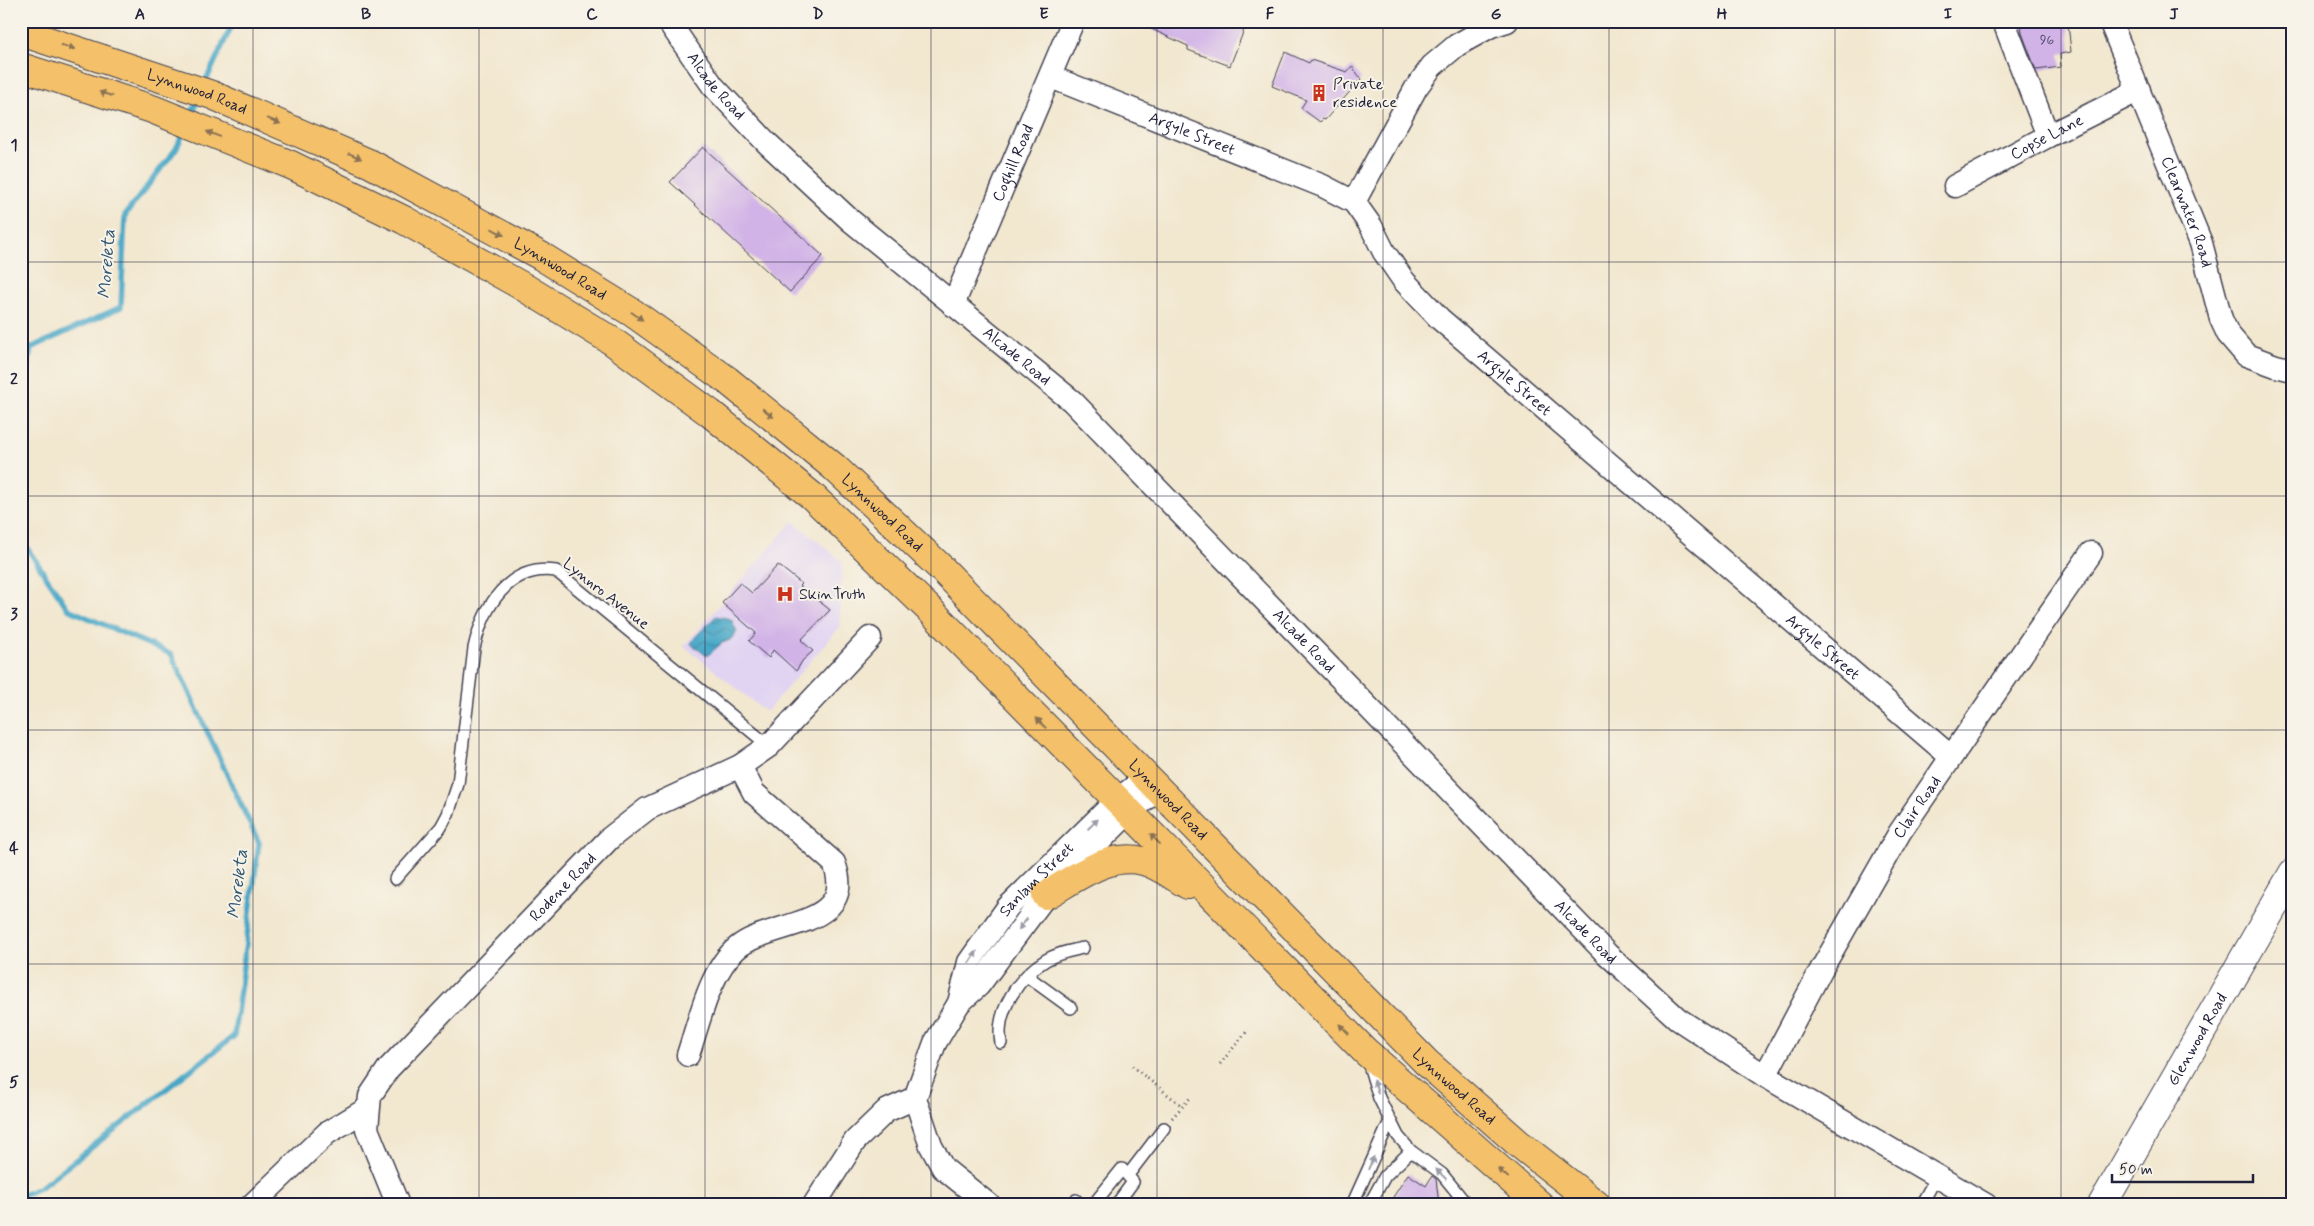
<svg xmlns="http://www.w3.org/2000/svg" width="2314" height="1226" font-family="Mynerve,sans-serif">
<style>
.built{fill:#e1d4f3}
.water{fill:url(#water-waves);stroke:#346481}
.lines{fill:none;stroke-linecap:round;stroke-linejoin:round}
.stream{stroke:#47a7c7;stroke-width:5.5}
.building{fill:#d1b3e7}
.service-casing{stroke:#414051;stroke-width:14}
.minor-casing{stroke:#414051;stroke-width:25}
.tertiary-casing{stroke:#414051;stroke-width:30}
.primary-casing{stroke:#414051;stroke-width:30}
.path{stroke:#414051;stroke-width:3;stroke-dasharray:1 4;stroke-linecap:butt}
.service{stroke:#fff;stroke-width:11}
.minor{stroke:#fff;stroke-width:22}
.tertiary{stroke:#fff;stroke-width:28}
.primary{stroke:#f4c16a;stroke-width:28}
.oneway{fill:#8b7252}
.oneway2{fill:#9c9ca7}
.grid{fill:none;stroke:#22223b;stroke-width:1;stroke-opacity:0.55}
.labels{text-anchor:middle;dominant-baseline:central;stroke-width:4;stroke-linejoin:round;paint-order:stroke}
.number-label{font-size:14px;fill:#4e4666}
.poi-label{font-size:16px;fill:#22223b;stroke:#f7f3e8;text-anchor:start}
.street-label{font-size:16px;fill:#22223b;stroke:#f7f3e8}
.water-label{font-size:18px;font-style:italic;fill:#315773;stroke:#f7f3e8}
.neatline{fill:none;stroke:#22223b;stroke-width:2}
.grid-label{font-size:16px;text-anchor:middle;font-weight:bold;fill:#22223b}
</style>
<defs>
<pattern id="water-waves" width="16" height="10" patternUnits="userSpaceOnUse" patternTransform="scale(1.25)"><rect width="16" height="10" fill="#47a7c7"/><path d="M0 5q4-4 8 0t8 0" fill="none" stroke="#3b88a3"/></pattern>
</defs>
<rect width="100%" height="100%" fill="#f7f3e8"/>
<filter id="ink" filterUnits="userSpaceOnUse"><feTurbulence type="fractalNoise" baseFrequency=".02" numOctaves="2"/><feDisplacementMap in="SourceGraphic" scale="10" xChannelSelector="R" yChannelSelector="G"/><feConvolveMatrix kernelMatrix="1 2 1 2 8 2 1 2 1" color-interpolation-filters="sRGB"/></filter>
<filter id="wash" filterUnits="userSpaceOnUse"><feTurbulence type="fractalNoise" baseFrequency=".0096" numOctaves="4" result="noise"/><feDisplacementMap in="SourceGraphic" scale="20" xChannelSelector="R" yChannelSelector="G"/><feGaussianBlur stdDeviation="1.12" result="paint"/><feColorMatrix in="noise" values="0 0 0 0 0 0 0 0 0 0 0 0 0 0 0 0 0 1.4 0 .05"/><feComposite in="paint" operator="in"/></filter>
<g filter="url(#wash)">
<rect width="100%" height="100%" fill="#f2e7cf"/>
<!-- built -->
<path class="built" d="M793,521L842,561L840,627L766,712L684,646Z"/>
<!-- water -->
<path class="water" d="M716,616L731,619L737,632L730,640L722,643L707,656L691,644L695,637Z"/>
<g class="lines">
<!-- stream -->
<path class="stream" d="M204,85L234,21
M190,117L199,98
M21,420L31,348L121,307L125,215L176,149L185,130
M21,539L68,609L171,654L259,843L234,1036L41,1187L21,1196"/>
</g>
<g id="blocks">
<!-- building -->
<path class="building" d="M1134,21H1222L1244,30L1230,66L1188,50V46Z
M2021,21H2052V25L2068,23L2071,52L2060,54L2061,67L2036,70L2022,33Z
M1285,52L1309,63L1311,60L1347,72L1352,66L1361,79L1325,120L1323,119L1320,122L1301,108L1306,100L1272,86Z
M703,147L823,256L790,292L670,182Z
M778,565L802,584L800,586L830,610L801,640L813,651L803,660L796,671L773,650L769,658L749,641L756,633L722,603L740,583L752,593Z
M1408,1174L1426,1186L1432,1176L1436,1179L1439,1205H1388Z"/>
</g>
</g>
<g filter="url(#ink)">
<use href="#blocks" fill-opacity="0" stroke="#414051" stroke-width="1"/>
<g class="lines">
<!-- service casing -->
<g class="service-casing">
<path id="service" d="M395,879L441,827L448,814L458,784L474,648C483,608 508,564 556,571L769,746
M1027,976L1071,1008
M1001,1043C995,1012 1019,976 1046,960C1057,953 1070,951 1083,948
M1368,1062L1379,1098L1398,1136L1411,1151L1442,1174L1463,1200V1205
M1128,1175L1164,1128
M1072,1205L1076,1200
M1093,1205L1122,1169L1133,1182L1116,1205
M1352,1205L1390,1121
M1369,1205L1385,1176L1411,1151
M1921,1205L1937,1176"/>
</g>
<!-- minor casing -->
<g class="minor-casing">
<g id="minor">
<path id="s1" d="M668,21L713,86L766,142L850,220L1072,401L1607,954L1678,1019L1765,1076L1986,1205"/>
<path id="s2" d="M2110,21L2201,243L2221,319L2228,334L2246,355L2276,366L2293,370"/>
<path d="M2004,22L2048,136"/>
<path id="s3" d="M1051,77L1323,186L1354,202L1371,226L1384,252L1404,281L1440,319L1950,756"/>
<path id="s4" d="M1955,186L2048,136L2139,90"/>
<path d="M1354,202L1416,88L1432,66L1457,45L1491,26L1507,21"/>
<path id="s5" d="M953,305L1073,21"/>
<path id="s6" d="M959,1003L969,962L1008,907L1117,800L1146,778"/>
<path d="M688,1055C699,1022 710,970 737,948C769,920 859,929 834,863L754,793L740,766"/>
<path id="s7" d="M1765,1076L1821,970L1900,832L2091,553"/>
<path d="M915,1098L931,1146L943,1168L989,1205"/>
<path d="M252,1205L327,1133L367,1109"/>
<path id="s8" d="M398,1205L367,1129L370,1096L388,1069L610,838L647,809L740,766L769,746L870,638"/>
<path d="M814,1205L855,1141L886,1111L915,1098L935,1043L959,1003L979,985L1046,895L1129,812L1158,790"/>
</g>
</g>
<!-- tertiary casing -->
<g class="tertiary-casing">
<g id="tertiary">
<path id="s9" d="M2102,1205L2293,873"/>
</g>
</g>
<!-- primary casing -->
<g class="primary-casing">
<g id="primary">
<path id="s10" d="M21,32L212,95L371,164L541,256L633,313L727,380L834,467L941,568L1427,1063L1518,1143L1597,1205"/>
<path d="M21,67L152,109L291,165L404,220L522,286L612,341L710,413L812,496L930,610L1365,1051L1540,1205"/>
<path d="M1046,895C1075,879 1108,852 1143,861C1159,865 1174,877 1188,885"/>
</g>
</g>
<!-- path -->
<path class="path" d="M1220,1064L1248,1030
M1132,1066L1182,1106
M1172,1118L1191,1097"/>
<!-- service -->
<use href="#service" class="service"/>
<!-- minor -->
<use href="#minor" class="minor"/>
<!-- tertiary -->
<use href="#tertiary" class="tertiary"/>
<!-- primary -->
<use href="#primary" class="primary"/>
</g>
<!-- one-way arrows -->
<defs><path id="oneway-solid" d="M-6-.8H1V-3.2L6.5 0L1 3.2V.8H-6Z" transform="scale(1.25)"/></defs>
<g class="oneway">
<use href="#oneway-solid" transform="translate(68 47) rotate(18)"/>
<use href="#oneway-solid" transform="translate(106 94) rotate(-162)"/>
<use href="#oneway-solid" transform="translate(274 121) rotate(23)"/>
<use href="#oneway-solid" transform="translate(213 134) rotate(-158)"/>
<use href="#oneway-solid" transform="translate(355 156) rotate(24)"/>
<use href="#oneway-solid" transform="translate(498 232) rotate(29)"/>
<use href="#oneway-solid" transform="translate(637 316) rotate(35)"/>
<use href="#oneway-solid" transform="translate(768 413) rotate(39)"/>
<use href="#oneway-solid" transform="translate(1041 723) rotate(-134)"/>
<use href="#oneway-solid" transform="translate(1155 839) rotate(-134)"/>
<use href="#oneway-solid" transform="translate(1344 1029) rotate(-135)"/>
<use href="#oneway-solid" transform="translate(1503 1173) rotate(-139)"/>
</g>
<g class="oneway2">
<use href="#oneway-solid" transform="translate(1093 824) rotate(-44)"/>
<use href="#oneway-solid" transform="translate(1023 924) rotate(128)"/>
<use href="#oneway-solid" transform="translate(973 957) rotate(-57)"/>
<use href="#oneway-solid" transform="translate(1376 1087) rotate(-107)"/>
<use href="#oneway-solid" transform="translate(1371 1163) rotate(-66)"/>
<use href="#oneway-solid" transform="translate(1441 1174) rotate(-136)"/>
</g>
</g>
<!-- grid -->
<path class="grid" d="M253,21V1205M479,21V1205M705,21V1205M931,21V1205M1157,21V1205M1383,21V1205M1609,21V1205M1835,21V1205M2061,21V1205M21,262H2293M21,496H2293M21,730H2293M21,964H2293"/>
<!-- icons -->
<defs>
<g id="building-bare" transform="scale(1.35)"><path d="M-4-6H4V6H1V3H-1V6H-4ZM-2.5-4.3h1.7v1.8h-1.7ZM.8-4.3h1.7v1.8H.8ZM-2.5-1h1.7V.8h-1.7ZM.8-1h1.7V.8H.8Z" fill="#c8321e" stroke="#f7f3e8" stroke-width="2.5" paint-order="stroke"/></g>
<g id="hospital-bare" transform="scale(1.35)"><path d="M-5-5h3v3.5h4V-5h3V5h-3V1.5h-4V5h-3Z" fill="#c8321e" stroke="#f7f3e8" stroke-width="2.5" paint-order="stroke"/></g>
</defs>
<g fill-rule="evenodd">
<use href="#building-bare" x="1319" y="93"/>
<use href="#hospital-bare" x="785" y="594"/>
</g>
<g class="labels">
<!-- number labels -->
<g class="number-label">
<text x="2047" y="40">96</text>
</g>
<!-- poi labels -->
<g class="poi-label">
<text x="1333" y="84">Private<tspan x="1333" dy="18">residence</tspan></text>
<text x="799" y="594">SkinTruth</text>
</g>
<!-- street labels -->
<g class="street-label">
<text stroke="none"><textPath href="#s1" startOffset="81">Alcade Road</textPath></text>
<text stroke="none"><textPath href="#s10" startOffset="186">Lynnwood Road</textPath></text>
<text stroke="none"><textPath href="#s3" startOffset="152">Argyle Street</textPath></text>
<text stroke="none"><textPath href="#s4" startOffset="104">Copse Lane</textPath></text>
<text stroke="none"><textPath href="#s5" startOffset="154">Coghill Road</textPath></text>
<text stroke="none"><textPath href="#s2" startOffset="206">Clearwater Road</textPath></text>
<text stroke="none"><textPath href="#s10" startOffset="591">Lynnwood Road</textPath></text>
<text stroke="none"><textPath href="#s1" startOffset="486">Alcade Road</textPath></text>
<text stroke="none"><textPath href="#s3" startOffset="572">Argyle Street</textPath></text>
<text stroke="none"><textPath href="#s10" startOffset="996">Lynnwood Road</textPath></text>
<text transform="translate(606 594) rotate(38)">Lynnro Avenue</text>
<text stroke="none"><textPath href="#s1" startOffset="891">Alcade Road</textPath></text>
<text stroke="none"><textPath href="#s3" startOffset="978">Argyle Street</textPath></text>
<text stroke="none"><textPath href="#s10" startOffset="1401">Lynnwood Road</textPath></text>
<text stroke="none"><textPath href="#s7" startOffset="309">Clair Road</textPath></text>
<text stroke="none"><textPath href="#s6" startOffset="149">Sanlam Street</textPath></text>
<text stroke="none"><textPath href="#s8" startOffset="400">Rodene Road</textPath></text>
<text stroke="none"><textPath href="#s1" startOffset="1296">Alcade Road</textPath></text>
<text stroke="none"><textPath href="#s9" startOffset="191">Glenwood Road</textPath></text>
<text stroke="none"><textPath href="#s10" startOffset="1806">Lynnwood Road</textPath></text>
</g>
<!-- water labels -->
<g class="water-label">
<text transform="translate(107 264) rotate(-86)">Moreleta</text>
<text transform="translate(238 884) rotate(-83)">Moreleta</text>
</g>
</g>
<!-- margin -->
<rect width="2314" height="1226" fill="none" stroke="#f7f3e8" stroke-width="55"/>
<!-- scale -->
<path d="M2112 1174v8h141v-8" fill="none" stroke="#22223b" stroke-width="2.5"/>
<text x="2119" y="1174" font-size="15" fill="#22223b" stroke="#f7f3e8" stroke-width="4" paint-order="stroke">50 m</text>
<rect x="28" y="28" width="2258" height="1170" class="neatline"/>
<g class="grid-label">
<text x="140" y="19">A</text>
<text x="366" y="19">B</text>
<text x="592" y="19">C</text>
<text x="818" y="19">D</text>
<text x="1044" y="19">E</text>
<text x="1270" y="19">F</text>
<text x="1496" y="19">G</text>
<text x="1722" y="19">H</text>
<text x="1948" y="19">I</text>
<text x="2174" y="19">J</text>
<text x="14" y="150">1</text>
<text x="14" y="384">2</text>
<text x="14" y="619">3</text>
<text x="14" y="853">4</text>
<text x="14" y="1087">5</text>
</g>
</svg>
